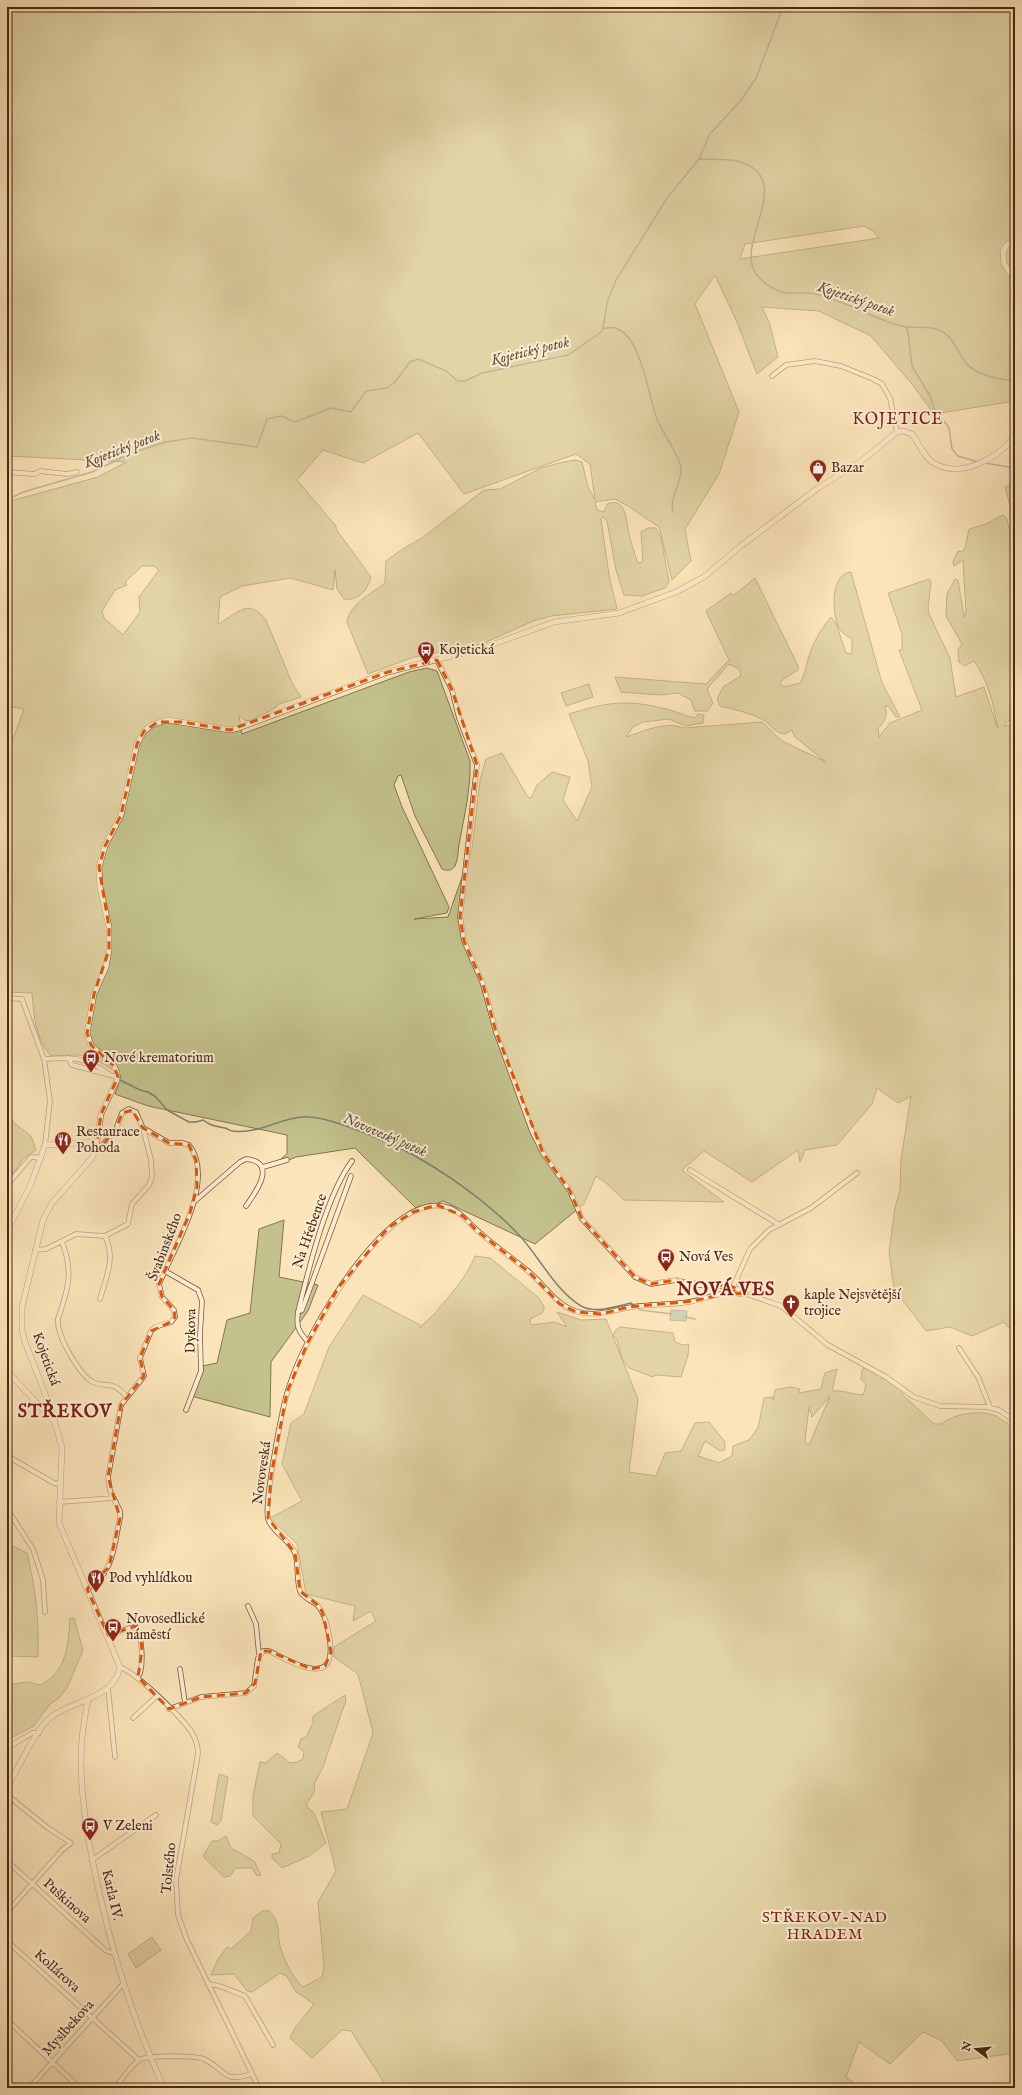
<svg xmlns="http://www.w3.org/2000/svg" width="1022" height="2095" font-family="'IM FELL English',serif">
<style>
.green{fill:#c3c28c;stroke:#867550;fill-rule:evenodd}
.water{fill:#9fbeb2;stroke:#7d8273}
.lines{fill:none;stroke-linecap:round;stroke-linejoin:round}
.stream{stroke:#7d8273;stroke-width:1.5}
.minor-casing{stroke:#76573e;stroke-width:5.5}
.tertiary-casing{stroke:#76573e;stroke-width:6}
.minor{stroke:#fcedd2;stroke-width:4}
.tertiary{stroke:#fcedd2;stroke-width:5}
.marked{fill:none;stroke:#e0570c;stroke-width:3;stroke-dasharray:8 5;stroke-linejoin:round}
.labels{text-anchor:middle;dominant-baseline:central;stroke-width:4;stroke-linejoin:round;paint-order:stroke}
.poi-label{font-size:14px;fill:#492815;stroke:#fcedd2;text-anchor:start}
.street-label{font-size:14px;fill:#492815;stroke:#fcedd2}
.water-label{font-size:15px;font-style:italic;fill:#5e4e3c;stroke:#fcedd2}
.neighbourhood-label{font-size:15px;letter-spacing:1px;fill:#7a1f14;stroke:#fcedd2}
.quarter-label{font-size:16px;letter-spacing:1px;fill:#7a1f14;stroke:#fcedd2}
.district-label{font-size:18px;font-weight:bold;letter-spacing:1px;fill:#7a1f14;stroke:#fcedd2}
</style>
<rect width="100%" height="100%" fill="#fbe4b9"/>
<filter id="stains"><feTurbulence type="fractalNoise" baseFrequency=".005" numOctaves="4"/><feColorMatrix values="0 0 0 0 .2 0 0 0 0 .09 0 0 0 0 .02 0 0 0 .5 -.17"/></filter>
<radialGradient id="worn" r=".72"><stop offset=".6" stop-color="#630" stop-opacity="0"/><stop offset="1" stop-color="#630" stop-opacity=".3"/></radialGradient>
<!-- green -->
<path class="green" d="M7,7H1015V401L934,414L912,384L871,336L819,311L762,307L769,322L778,357L757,374L737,322L715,275L695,304L739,412L719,474L685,529L691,561L672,580L659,527L628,506L615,499L595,502L597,510L604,512L607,504C627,496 626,522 629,534C631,543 634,552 637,561L639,563L643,561L641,532L648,528H656L661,538L669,582L665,588L642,596L624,595L616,570L607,521L603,517L601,519L609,575L617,609L551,616L533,621L482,644L414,657L368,674L347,622C349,605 370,594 383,585L385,582L386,561L401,550L422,538L484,490L500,489L541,468L559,463L575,460L582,462L588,487L595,500L590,464L576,454L464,494L418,433L363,463L323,450L297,480L336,526V529L371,577C367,590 360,601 344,599L337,589L335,570L333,590L291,578L242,586L220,597L218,624C236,615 248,596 266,620L292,683L301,697L279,704L272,710L248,721L244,720L239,715L242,734L409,672L427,668L437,671L470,761C471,789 464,817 459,845C458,851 458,860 455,866C452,871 447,871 442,869L415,816L401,775L398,776L394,785L402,807L449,907L447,913L414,919L448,917L472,849L480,780L486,759L502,753L528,797L531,798L537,785L552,772L570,777L563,800L577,821L592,787L588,761L569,714C607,702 626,699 666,709C676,711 684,716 695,718L698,714L704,715L703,723L686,726L669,719L643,722L633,727L626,737C644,731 665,721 684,728L762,722L782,741L826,762L795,737L792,730L785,734C774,733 771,724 762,719C750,713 733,709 720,706L717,699L723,687L741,676L739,669L729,664L707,689L713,703L707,711H695L691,700L678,693L659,695L621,692L615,677L706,684L729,660L706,611L731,593L733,596L755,578L798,666V670L782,680L780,684L784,687L800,683C805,675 806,665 809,656C814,641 821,629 831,617L836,623L846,653L852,654V639C849,637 845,635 842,632C831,620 829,574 851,572L882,683L900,717H896L888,706H885C888,717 885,721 878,729L879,737L890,723L922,710L899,650H902V634L888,593L929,579L931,582L928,608L929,614L950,658L956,697L984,687L997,727H999L997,725C993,702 988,681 974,661L964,666L959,662L958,650L962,644L946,616L947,594L955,579L958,580L964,617L966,612L963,560L954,566L953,561L958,551L962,552L965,548L969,529L986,524L1002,515L1006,517L1015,550V702L1009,721L1004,726L1015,725V1335L1004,1322L972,1336L950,1327L926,1331L894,1289L889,1252L895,1208L900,1190L901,1159L911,1096L898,1103L877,1088L872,1104L837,1145L805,1150L800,1162L798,1150L752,1182L704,1151L682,1170L724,1202L624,1200L606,1183L596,1176L584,1204L535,1244L443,1201L419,1211L355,1148L296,1157L271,1167L287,1154V1135L148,1106L115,1094L118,1086L119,1074C109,1068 99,1060 89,1057C76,1053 63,1056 51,1056C35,1038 34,1016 32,993L7,992V755L24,709L7,706V502L98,477L126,462L7,456ZM864,226L872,230L879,238L740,259L745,244ZM142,566H154L159,570L139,597L140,612L123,635L104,618L102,611L115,590L127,585L125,582Z
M1015,482V523L1005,487Z
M589,684L593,697L566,706L561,693Z
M7,1111L14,1123L31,1136L36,1150L23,1159L7,1182Z
M284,1220L279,1277L318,1285L308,1311L271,1362L270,1417L191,1396L202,1366L217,1363L227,1320L250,1313L259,1229Z
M475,1256L490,1258L539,1298L544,1307V1310L542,1313L530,1319L531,1325L555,1322L567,1327L557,1312L581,1320L606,1319L638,1399L629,1472L656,1476L665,1453L681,1451L695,1423L709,1422L725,1442V1450L720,1451L705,1441L698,1456L719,1463L732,1456L733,1446L749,1440L758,1428L764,1398L773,1397V1400L775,1390L790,1387L800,1389L799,1393L821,1389L825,1373L837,1369L832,1391C842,1390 852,1394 863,1395L866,1385L861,1379L862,1370L866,1366L902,1389L901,1393L934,1424H941C954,1414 980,1409 996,1416C1002,1420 1008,1424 1015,1428V1519L1012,1514L1015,1527V2053L957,2061L942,2041L923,2032L890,2064L859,2042L846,2077L860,2088H380L383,2081L351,2031L342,2030L312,2058L290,2038L295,2028L314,2004L295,1991L287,1976L280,1973L252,1992L247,1991L234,1974L211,1975L218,1959L227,1947L231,1949L251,1931L253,1918L262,1911H269C282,1922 276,1935 281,1949C285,1963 293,1977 303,1987L322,1977L324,1966L318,1902L336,1871L321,1812L347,1809L373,1733L358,1674L334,1657V1647L376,1621L371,1611L353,1621L355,1606L306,1594L297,1544L270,1518L302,1501L282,1464L291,1423L304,1414L329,1347L363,1295L420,1325V1328C424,1322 431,1318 436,1312C450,1295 467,1277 475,1256ZM830,1396L809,1445H808L805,1441L809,1407L812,1417Z
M620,1327L673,1333L675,1342L683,1345L689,1344L688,1355L681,1377L656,1375L653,1377L629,1368L622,1359L617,1340L613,1335L616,1330Z
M7,1543L27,1553C36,1589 39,1619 38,1657L10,1656L7,1663Z
M70,1618H74L83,1650L67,1688L59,1698L50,1704L34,1726L7,1740V1685L27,1682L41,1685C67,1671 68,1646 70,1618Z
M345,1695L346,1700L323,1767L315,1782L314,1793L307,1803V1807L314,1813L326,1843L309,1856L282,1868L272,1858V1854L279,1853L281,1844L253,1816V1796L260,1762L266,1763L277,1753L290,1763L297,1762L303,1759L304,1752L298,1747L301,1739L306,1737L313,1723V1716Z
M219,1774L228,1777L221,1821L217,1825L211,1822Z
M226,1836L231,1848L254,1861L261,1875L257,1876L252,1868H236L230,1876L224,1877L203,1856L212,1841H218Z
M152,1937L161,1950L136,1968L128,1954Z"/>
<!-- water -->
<path class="water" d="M671,1310L687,1311L686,1321L670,1320Z"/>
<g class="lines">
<!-- stream -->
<path class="stream" d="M699,159L710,134L742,99L756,78L783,7
M906,327L908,332L912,366L930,396L936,414L944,421L949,428L952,449L958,456L978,462
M603,329C640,316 648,398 657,419C662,432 680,457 681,468C682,483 669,497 673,512
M985,463L1015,468
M7,500L23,492L92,472L134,452L166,442L192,438L257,447L267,419L281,416L295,422L331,408L351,412L366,391L387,388L395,382L410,362L418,359L446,371L458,381H465L482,373L568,355L600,333L603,329L607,303L616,280L667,198L699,159C712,160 729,158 741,162C797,181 732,245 757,275C763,282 770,288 779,291C789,295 798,292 808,293C816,293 825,297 832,299C857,307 880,322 906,327C916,328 926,326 936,329C953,334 956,350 965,362C977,376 998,379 1015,381
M120,1080L140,1090L148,1092L156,1097L167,1110L189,1122H196L203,1120C211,1126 215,1126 225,1128C228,1129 230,1131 233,1131C259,1135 284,1115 310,1117C334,1118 401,1147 422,1160C455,1179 494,1208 520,1236C540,1258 555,1290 581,1306C595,1314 617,1306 631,1303L634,1305
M637,1307L640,1310L672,1314
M685,1317L695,1319"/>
<!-- minor casing -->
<g class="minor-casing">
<path id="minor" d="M772,376L786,365L815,361L841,366L873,379L882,384L890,398L897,432
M7,472L35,474L40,471L67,474L77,472
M437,660L452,690L459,718L477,765L460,917L464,941L483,984L496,1032L532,1131L543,1153L570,1191L582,1219L635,1277L651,1284L676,1280L697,1285L733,1287L747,1294L781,1306L828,1345L886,1377L914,1397L940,1406L987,1407L999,1410L1015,1421
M7,998L22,999L44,1059L50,1101L45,1145
M68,1058L72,1065L118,1077
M44,1059C72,1057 86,1057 109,1074
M96,1148L102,1146L116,1129L122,1113L129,1109L136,1112L143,1128L151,1160L152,1177L149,1185L132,1204L128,1224L105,1236
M263,1167L287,1160
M690,1170L778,1224
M7,1185L31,1157L41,1158
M195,1201L240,1162L246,1159C278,1162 256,1192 246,1206
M62,1242C74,1273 68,1289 58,1319C56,1335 78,1372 91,1381C106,1390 109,1377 127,1397
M35,1250L46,1249L76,1234L105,1236
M165,1271L198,1290L202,1301L200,1335L201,1371L186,1410
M733,1287L750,1249L769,1230L811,1208L857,1173
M100,1299C106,1278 116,1257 105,1236
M298,1312C309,1268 326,1196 352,1161
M308,1342C298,1331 296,1326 298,1312L302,1310L351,1176
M959,1348L978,1377L990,1407
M7,1456L54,1483L60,1484
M59,1502L114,1498
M7,1509L33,1549L43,1580L45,1612
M87,1589C114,1574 114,1545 120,1518V1511L110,1491L108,1477L121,1405L144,1376L140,1358L151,1331L155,1327L171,1322L175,1317L174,1310L162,1297L159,1284C173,1250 217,1180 189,1145L182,1143H169L143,1128
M248,1606L256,1624L259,1654
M108,1635L133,1627L138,1630C142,1639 144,1670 138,1677
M120,1667C139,1675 178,1714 191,1731C196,1739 198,1746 198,1754L176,1880L178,1915L187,1940L259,2088
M180,1669L185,1703
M108,1688L115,1757
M169,1709L201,1697L246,1693L254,1686L258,1658L263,1651H269C282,1657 314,1677 326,1665C336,1654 327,1616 318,1606C313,1600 303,1599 300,1591C296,1579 299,1565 295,1553C289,1539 272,1532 268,1519C264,1503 282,1409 288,1390C293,1374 300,1357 308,1342C327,1303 397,1187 450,1208C463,1213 469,1224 479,1232C495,1246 512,1258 528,1271C544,1284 555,1304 575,1311C594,1318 613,1310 632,1307C651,1304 670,1305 689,1302C702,1300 714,1294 727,1293C733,1293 740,1294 746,1294
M133,1718L157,1696
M7,1748L32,1733H39
M7,1795L48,1828L71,1843L62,1850L7,1912
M92,1860L156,1815
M7,1861L105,1950L115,1954
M7,1941L139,2060
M208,1984C220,1984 233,1992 245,1996L273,2045
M7,2020L80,2088
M29,2088L124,1983
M115,2088C122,2080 130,2066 139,2060C147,2055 198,2055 206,2060C228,2072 223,2083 251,2074"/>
</g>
<!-- tertiary casing -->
<g class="tertiary-casing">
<path id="tertiary" d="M1015,240L1007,245L1003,251L1004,263L1015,281
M7,1231L31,1184L45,1145L97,1142
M7,1371L53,1420
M88,1699C84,1719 81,1738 81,1759C81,1805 90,1851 100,1896C115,1962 136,2027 164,2088
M7,1788C18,1769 35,1730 51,1717C73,1700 114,1699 120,1667L59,1523L62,1448L51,1409L25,1342L22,1330V1307L43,1220L52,1203L92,1158L96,1148L101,1114L117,1080V1072L114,1066L91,1045L87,1033L94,994L106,967L109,950V927L100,887L99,867L105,846L121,815L137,744L144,731L152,725L167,720L230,730L239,728L388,672L483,648L554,622L619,613L676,592L704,577L742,545L818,488L860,462L897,432L903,431L912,434C918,442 924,456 932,462C960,480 996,459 1015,437"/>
</g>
<!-- minor -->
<use href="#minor" class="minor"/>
<!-- tertiary -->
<use href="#tertiary" class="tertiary"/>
</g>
<!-- marked area -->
<path d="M0 0H1022V2095H0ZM437,660L452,690L477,765L460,917L464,941L483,984L496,1032L543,1153L570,1191L582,1219L635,1277L651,1284L676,1280L733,1287L747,1294L729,1293L693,1301L629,1307L601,1314L576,1312L560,1304L529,1272L476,1230L463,1216L437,1205L413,1212L388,1228L338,1288L308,1342L287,1392L271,1476L268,1518L295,1553L300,1591L320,1607L323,1614L331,1652L325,1666L311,1669L269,1651H261L255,1683L246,1693L201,1697L169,1709L138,1677L142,1650L139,1625L108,1635L87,1589L109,1567L120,1518L108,1477L121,1405L144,1376L140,1358L151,1331L171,1322L175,1317L174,1310L162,1297L159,1284L190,1213L197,1187L196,1160L189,1145L169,1143L143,1128L132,1110L122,1113L116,1129L102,1146L96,1148L101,1114L118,1077L114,1066L91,1045L87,1033L94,994L109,950V927L99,867L105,846L121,815L137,744L144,731L158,722H182L230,730L388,672Z" fill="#fbe4b9" fill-opacity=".55" fill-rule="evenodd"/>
<path class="marked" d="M437,660L452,690L477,765L460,917L464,941L483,984L496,1032L543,1153L570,1191L582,1219L635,1277L651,1284L676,1280L733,1287L747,1294L729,1293L693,1301L629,1307L601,1314L576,1312L560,1304L529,1272L476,1230L463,1216L437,1205L413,1212L388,1228L338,1288L308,1342L287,1392L271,1476L268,1518L295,1553L300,1591L320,1607L323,1614L331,1652L325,1666L311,1669L269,1651H261L255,1683L246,1693L201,1697L169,1709L138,1677L142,1650L139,1625L108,1635L87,1589L109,1567L120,1518L108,1477L121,1405L144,1376L140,1358L151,1331L171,1322L175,1317L174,1310L162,1297L159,1284L190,1213L197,1187L196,1160L189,1145L169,1143L143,1128L132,1110L122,1113L116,1129L102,1146L96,1148L101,1114L118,1077L114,1066L91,1045L87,1033L94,994L109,950V927L99,867L105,846L121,815L137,744L144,731L158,722H182L230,730L388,672Z"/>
<!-- icons -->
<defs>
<g id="shop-pin" transform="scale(0.9)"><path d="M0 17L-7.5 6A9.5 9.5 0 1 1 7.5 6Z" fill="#8f2418" stroke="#fcedd2"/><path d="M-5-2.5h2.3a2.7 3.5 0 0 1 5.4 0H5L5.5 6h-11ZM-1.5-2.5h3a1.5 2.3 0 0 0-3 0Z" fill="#fff"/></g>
<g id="bus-pin" transform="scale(0.9)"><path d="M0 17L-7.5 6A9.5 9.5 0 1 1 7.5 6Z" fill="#8f2418" stroke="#fcedd2"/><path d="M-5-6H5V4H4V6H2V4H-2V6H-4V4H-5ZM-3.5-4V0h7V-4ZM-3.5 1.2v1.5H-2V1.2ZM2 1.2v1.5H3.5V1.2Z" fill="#fff"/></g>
<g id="restaurant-pin" transform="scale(0.9)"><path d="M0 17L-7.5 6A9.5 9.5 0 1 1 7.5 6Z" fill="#8f2418" stroke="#fcedd2"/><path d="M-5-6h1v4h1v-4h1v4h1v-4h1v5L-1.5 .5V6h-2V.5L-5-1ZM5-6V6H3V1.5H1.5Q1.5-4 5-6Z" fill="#fff"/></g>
<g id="church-pin" transform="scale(0.9)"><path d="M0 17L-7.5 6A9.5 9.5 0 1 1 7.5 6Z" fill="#8f2418" stroke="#fcedd2"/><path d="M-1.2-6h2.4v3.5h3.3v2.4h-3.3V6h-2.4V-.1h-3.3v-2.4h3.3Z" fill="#fff"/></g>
</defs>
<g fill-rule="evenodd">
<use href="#shop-pin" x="818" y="468"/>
<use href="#bus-pin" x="426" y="650"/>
<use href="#bus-pin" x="91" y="1058"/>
<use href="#restaurant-pin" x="63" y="1140"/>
<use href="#bus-pin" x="666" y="1257"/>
<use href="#church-pin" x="791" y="1303"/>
<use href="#restaurant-pin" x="96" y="1578"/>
<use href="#bus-pin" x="113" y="1627"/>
<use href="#bus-pin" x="90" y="1826"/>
</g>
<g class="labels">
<!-- poi labels -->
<g class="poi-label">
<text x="831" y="468">Bazar</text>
<text x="439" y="650">Kojetická</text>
<text x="104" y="1058">Nové krematorium</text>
<text x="76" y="1132">Restaurace<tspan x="76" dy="16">Pohoda</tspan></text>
<text x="679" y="1257">Nová Ves</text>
<text x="804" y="1295">kaple Nejsvětější<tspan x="804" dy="16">trojice</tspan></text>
<text x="109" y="1578">Pod vyhlídkou</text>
<text x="126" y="1619">Novosedlické<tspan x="126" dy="16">náměstí</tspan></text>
<text x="103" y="1826">V Zeleni</text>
</g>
<!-- street labels -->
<g class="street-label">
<text transform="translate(310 1231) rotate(-71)">Na Hřebence</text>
<text transform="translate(165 1247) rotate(-69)">Švabinského</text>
<text transform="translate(191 1331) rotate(-89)">Dykova</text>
<text transform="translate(46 1359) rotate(70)">Kojetická</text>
<text transform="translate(262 1473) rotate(-82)">Novoveská</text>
<text transform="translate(169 1868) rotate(-84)">Tolstého</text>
<text transform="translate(112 1895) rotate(77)">Karla IV.</text>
<text transform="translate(67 1901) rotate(42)">Puškinova</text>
<text transform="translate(57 1971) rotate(42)">Kollárova</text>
<text transform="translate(68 2028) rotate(-48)">Myslbekova</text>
</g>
<!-- water labels -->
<g class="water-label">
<text transform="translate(856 299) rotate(19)">Kojetický potok</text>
<text transform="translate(530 351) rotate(-14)">Kojetický potok</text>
<text transform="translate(122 449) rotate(-21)">Kojetický potok</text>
<text transform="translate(385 1135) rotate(23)">Novoveský potok</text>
</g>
<!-- neighbourhood labels -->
<g class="neighbourhood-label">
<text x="825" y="1917">STŘEKOV-NAD<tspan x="825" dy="17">HRADEM</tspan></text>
</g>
<!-- quarter labels -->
<g class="quarter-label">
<text x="898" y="420">KOJETICE</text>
</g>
<!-- district labels -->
<g class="district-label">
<text x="726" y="1290">NOVÁ VES</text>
<text x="65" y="1412">STŘEKOV</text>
</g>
</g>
<!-- margin -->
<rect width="1022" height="2095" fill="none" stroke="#fbe4b9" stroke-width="24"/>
<rect x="8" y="8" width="1006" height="2079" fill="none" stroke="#492815" stroke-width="2"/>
<rect x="12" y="12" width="998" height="2071" fill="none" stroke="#492815"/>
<!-- north arrow -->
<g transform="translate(976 2049) rotate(286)" stroke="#fcedd2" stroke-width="3" paint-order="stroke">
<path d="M0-3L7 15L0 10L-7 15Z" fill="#492815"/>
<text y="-6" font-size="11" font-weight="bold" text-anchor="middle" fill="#492815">N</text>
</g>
<rect width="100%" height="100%" filter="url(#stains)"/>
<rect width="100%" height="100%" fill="url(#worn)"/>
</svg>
